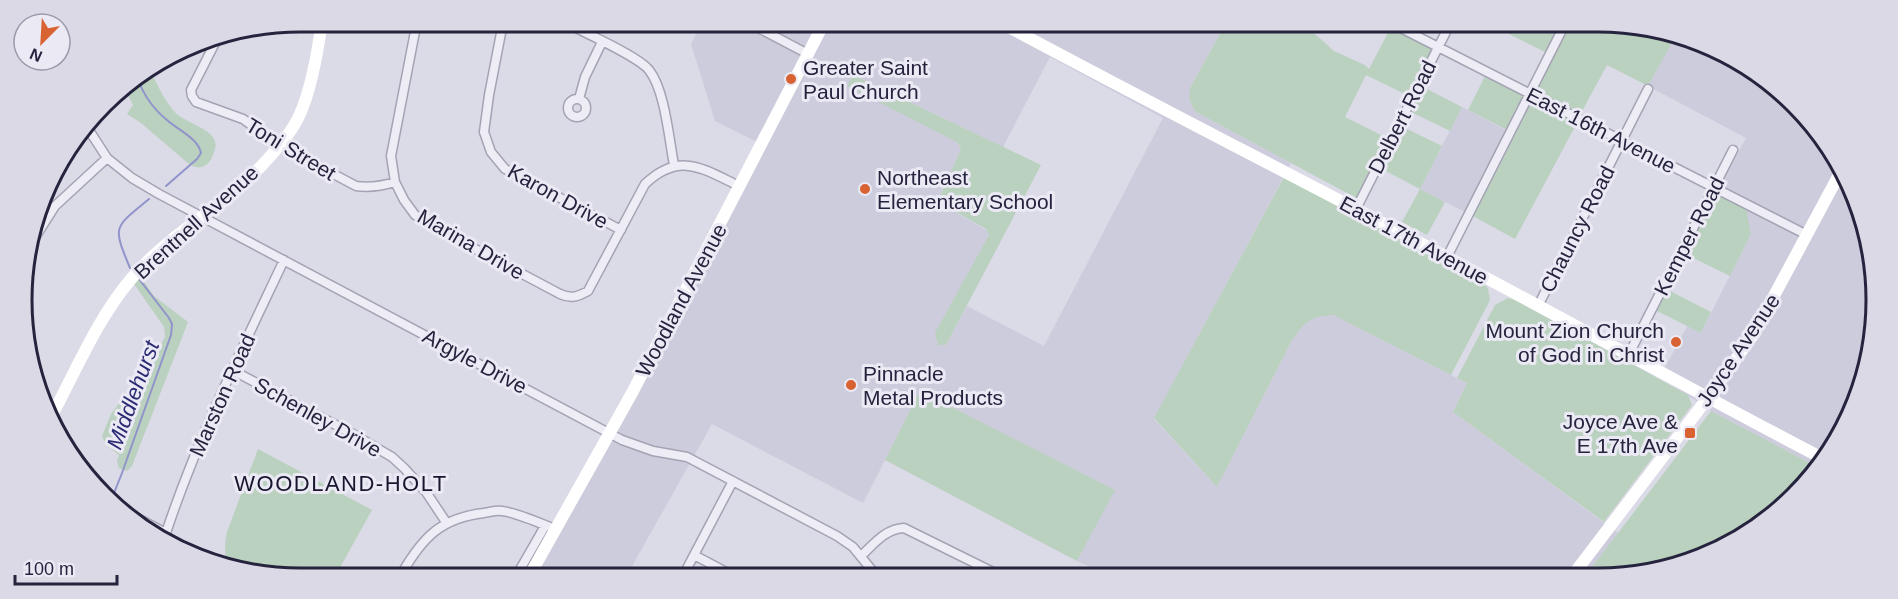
<svg xmlns="http://www.w3.org/2000/svg" width="1898" height="599" font-family="Arial,sans-serif">
<style>
.built{fill:#cdccdc;fill-rule:evenodd}
.green{fill:#bbd1bf}
.lines{fill:none;stroke-linecap:round;stroke-linejoin:round}
.stream{stroke:#9194cb;stroke-width:2}
.street-casing{stroke:#a4a3b4;stroke-width:11}
.street{stroke:#eeedf5;stroke-width:8}
.secondary{stroke:#fff;stroke-width:12}
.poi-dot{fill:#d96232;stroke:#eae9f4;stroke-width:2}
.labels{text-anchor:middle;dominant-baseline:central;stroke-width:6;stroke-linejoin:round;paint-order:stroke}
.poi-label{font-size:21px;fill:#25233d;stroke:#eae9f4;text-anchor:start}
.street-label{font-size:21px;fill:#25233d;stroke:#eae9f4}
.water-label{font-size:22px;font-style:italic;fill:#2b2b74;stroke:#eae9f4}
.neighbourhood-label{font-size:22px;letter-spacing:1.5px;fill:#18162e;stroke:#eae9f4}
.rim{fill:none;stroke:#25233d;stroke-width:3}
</style>
<rect width="100%" height="100%" fill="#dbdae7"/>
<!-- built -->
<path class="built" d="M702,23L1225,25L1191,86L1192,107L1196,112L1291,163L1154,419L1217,487L1291,342L1306,322L1317,316L1333,315L1467,383L1453,412L1618,533L1586,575L1105,574L1077,561L1114,490L920,392L863,503L712,424L631,568L641,573H531L761,144L715,121L691,44ZM1050,57L1163,118L1044,346L967,306L946,345L989,234L986,230L945,206L941,194L961,149L957,142L853,75L1003,147Z
M1676,36L1754,68L1830,145L1872,246V354L1840,438L1795,497L1791,500L1810,463L1711,411L1660,377L1687,326L1701,333L1751,234L1725,197L1715,196L1746,138L1648,86Z
M1462,107L1513,134L1471,215L1420,189Z"/>
<!-- green -->
<path class="green" d="M1225,25H1305L1334,51L1365,65L1369,69L1391,27L1432,50L1431,55L1411,97L1366,75L1345,117L1389,139L1358,199L1196,112C1189,103 1188,96 1191,86Z
M1493,26H1563L1549,54Z
M1570,26H1653L1676,36L1648,86L1607,65L1580,115L1541,97L1537,89Z
M152,68V74C158,86 164,99 173,110C184,125 224,129 214,152C212,158 211,161 207,164C200,169 197,168 190,165L141,123L127,114L133,105L124,87L126,84Z
M853,75L1041,165L946,345H938L935,333L989,235L986,229L945,206L941,194L961,149L957,142L847,86Z
M1485,76H1488L1522,93L1525,97L1509,131L1468,110Z
M1421,86L1462,107L1450,131L1409,111Z
M1534,100L1578,121L1515,239L1471,215L1529,104Z
M1401,126L1442,146L1420,189L1445,202L1427,235L1402,222L1420,189L1380,168Z
M1284,177L1484,283L1488,289L1490,300L1451,375L1333,315C1307,317 1306,322 1291,342L1217,487L1154,418Z
M1715,196H1724L1746,208L1751,234L1730,276L1683,253L1707,205Z
M140,276L154,296L188,322L132,466L127,471L119,468L117,461L119,455L105,444L102,436L111,414L153,359L165,337L164,327L134,284Z
M1666,289L1711,312L1701,333L1655,310Z
M1508,298L1516,300L1688,395L1692,405L1604,522L1453,412L1467,383L1457,378L1495,305Z
M920,391L1115,490L1077,561L885,460Z
M1711,411L1810,463L1791,500L1722,549L1635,576L1586,575Z
M258,449L372,510L337,573H245L226,565L225,544L227,532Z"/>
<g class="lines">
<!-- stream -->
<path class="stream" d="M137,77C143,94 152,108 167,120C178,130 198,138 201,153L197,159L166,186
M130,268C112,225 114,228 149,199
M114,493L122,473L171,335L172,324L169,318L139,279"/>
<!-- street casing -->
<g class="street-casing">
<path id="street" d="M417,21L391,156L395,182L404,200L415,215L432,226L560,294C571,299 577,297 588,291L645,184C680,151 703,169 739,186
M505,22L501,33L489,95L484,132L491,152L505,169L621,230
M564,22C583,32 638,56 649,70C665,90 669,139 674,165
M749,23L808,54
M1395,25L1807,235
M218,37L191,90L192,96L196,102L243,119L279,145L356,186C370,188 382,186 395,182
M579,99L585,77L602,42
M568 108a9 9 0 1 1 18 0a9 9 0 1 1-18 0Z
M87,127L107,158L132,178L159,194L622,440L653,451L687,457L837,536L853,547L875,574
M1356,209L1449,26
M27,250L55,206L107,158
M1447,257L1564,26
M1538,306L1648,89
M1629,354L1733,150
M232,370L351,433L392,457L404,468L426,492L446,522
M126,512L166,533V540
M166,533C197,439 242,349 284,260
M694,555L730,574
M861,556C874,544 885,529 904,528L997,574
M402,573C423,537 441,518 484,513C490,512 497,510 502,511C515,512 542,524 555,529
M518,573L545,526
M684,574L733,481"/>
</g>
<!-- street -->
<use href="#street" class="street"/>
<!-- secondary -->
<path class="secondary" d="M1003,24C1150,103 1298,178 1445,256C1572,323 1697,393 1824,459
M51,417C76,371 97,319 131,279C156,249 187,228 218,205C243,187 288,142 300,114C312,87 318,50 322,21
M531,573L632,393L824,23
M1573,575L1719,383L1753,335L1841,171"/>
</g>
<!-- markers -->
<g class="poi-dot">
<circle cx="791" cy="79" r="6"/>
<circle cx="865" cy="189" r="6"/>
<circle cx="1676" cy="342" r="6"/>
<circle cx="851" cy="385" r="6"/>
<rect x="1684" y="427" width="12" height="12" rx="3"/>
</g>
<g class="labels">
<!-- poi labels -->
<g class="poi-label">
<text x="803" y="67">Greater Saint<tspan x="803" dy="24">Paul Church</tspan></text>
<text x="877" y="177">Northeast<tspan x="877" dy="24">Elementary School</tspan></text>
<text x="1664" y="330" text-anchor="end">Mount Zion Church<tspan x="1664" dy="24">of God in Christ</tspan></text>
<text x="863" y="373">Pinnacle<tspan x="863" dy="24">Metal Products</tspan></text>
<text x="1678" y="421" text-anchor="end">Joyce Ave &amp;<tspan x="1678" dy="24">E 17th Ave</tspan></text>
</g>
<!-- street labels -->
<g class="street-label">
<text transform="translate(1402 117) rotate(-63)">Delbert Road</text>
<text transform="translate(1601 130) rotate(27)">East 16th Avenue</text>
<text transform="translate(291 149) rotate(31)">Toni Street</text>
<text transform="translate(558 196) rotate(29)">Karon Drive</text>
<text transform="translate(196 222) rotate(-42)">Brentnell Avenue</text>
<text transform="translate(1577 229) rotate(-63)">Chauncy Road</text>
<text transform="translate(1689 236) rotate(-63)">Kemper Road</text>
<text transform="translate(1414 240) rotate(28)">East 17th Avenue</text>
<text transform="translate(471 244) rotate(30)">Marina Drive</text>
<text transform="translate(681 300) rotate(-62)">Woodland Avenue</text>
<text transform="translate(1738 350) rotate(-56)">Joyce Avenue</text>
<text transform="translate(475 361) rotate(28)">Argyle Drive</text>
<text transform="translate(222 395) rotate(-66)">Marston Road</text>
<text transform="translate(318 417) rotate(29)">Schenley Drive</text>
</g>
<!-- water labels -->
<g class="water-label">
<text transform="translate(133 395) rotate(-70)">Middlehurst</text>
</g>
<!-- neighbourhood labels -->
<g class="neighbourhood-label">
<text x="341" y="483">WOODLAND-HOLT</text>
</g>
</g>
<!-- crop -->
<path d="M0 0H1898V599H0ZM300 32H1598A268 268 0 0 1 1866 300V300A268 268 0 0 1 1598 568H300A268 268 0 0 1 32 300V300A268 268 0 0 1 300 32Z" fill="#dad9e5" fill-rule="evenodd"/>
<path class="rim" d="M300 32H1598A268 268 0 0 1 1866 300V300A268 268 0 0 1 1598 568H300A268 268 0 0 1 32 300V300A268 268 0 0 1 300 32Z"/>
<!-- north arrow -->
<g transform="translate(42 42) rotate(204)"><circle r="28" fill="#eae9f4" stroke="#9b9aab" stroke-width="1.5"/>
<path d="M0-4.5L10 22L0 15L-10 22Z" fill="#d96232"/>
<text y="-9" font-size="16" font-weight="bold" text-anchor="middle" fill="#25233d">N</text>
</g>
<!-- scale -->
<path d="M15 575v9h102v-9" fill="none" stroke="#25233d" stroke-width="3"/>
<text x="24" y="575" font-size="18" fill="#25233d" stroke="#eae9f4" stroke-width="4.5" paint-order="stroke">100 m</text>
</svg>
